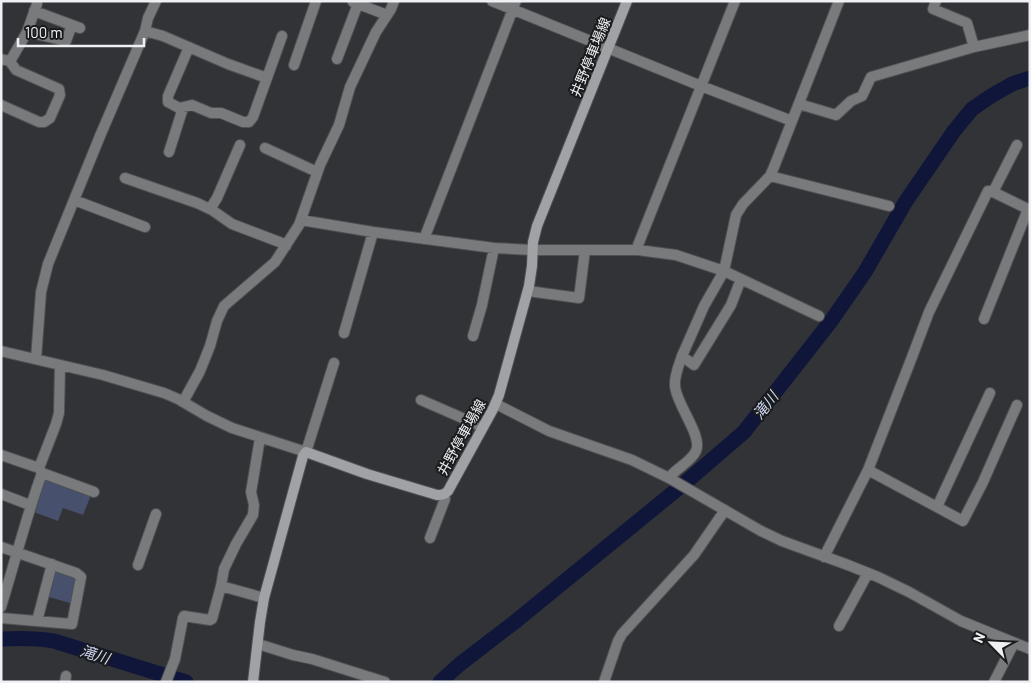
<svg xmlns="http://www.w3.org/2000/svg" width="1031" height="683" font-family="Barlow,'Noto Sans JP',sans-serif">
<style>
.green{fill:#47506c}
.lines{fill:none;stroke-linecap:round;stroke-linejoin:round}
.river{stroke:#10163a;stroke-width:15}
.minor-casing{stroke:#4f5155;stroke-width:12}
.tertiary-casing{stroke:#4f5155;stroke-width:12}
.secondary-casing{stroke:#4f5155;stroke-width:12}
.minor{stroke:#797a7c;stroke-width:10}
.tertiary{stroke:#797a7c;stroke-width:10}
.secondary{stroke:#a1a2a6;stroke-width:10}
.labels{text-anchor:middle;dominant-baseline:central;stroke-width:4;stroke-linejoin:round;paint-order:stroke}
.street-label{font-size:14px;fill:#eff0f3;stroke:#1a1b1d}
.water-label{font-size:15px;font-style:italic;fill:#cdd6f2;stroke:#1a1b1d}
</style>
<rect width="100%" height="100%" fill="#313337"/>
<!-- green -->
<path class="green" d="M43,477L91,495L83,515L63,508L58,521L31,511Z
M54,569L76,576L73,604L46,596Z"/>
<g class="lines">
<!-- river -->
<path class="river" d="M1,639C19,638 36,638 54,641L186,682
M440,682L460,664L516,621L686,482L744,432L831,321L865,272L906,201L954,131L972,109L991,96L1012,84L1030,78"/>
<!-- minor casing -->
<g class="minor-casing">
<path id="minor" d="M492,1L701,86L792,121
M936,1L933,9L967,23L974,47
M353,2L387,15
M34,11L80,28
M145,31L163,36L228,64L267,78
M27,32L66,41L72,25
M189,47L168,96V102L179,108L192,105L211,113H221L243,122H249L253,117L282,36
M1,59L9,61L12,58L27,32L37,4
M337,59L359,1
M294,65L316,1
M799,104L836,115L851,101L862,96L871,77L974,47L1030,35
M1,105L39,122H44L50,118L60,95L59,89L16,70L9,60
M265,148L317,172
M169,152L183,108
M770,176L889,206
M125,178L197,203L212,210L232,224L282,243L286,246
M993,192L1017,145
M74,200L145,227
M210,209L217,198L240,145
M301,220L373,232L494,248L532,250H638L676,255L724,271L819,316
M424,239L516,1
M638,250V245L735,1
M741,279L731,305L694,365L682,356L704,306L724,271L736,215L743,204L770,176L774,167L839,1
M528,291L579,298L585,250
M984,319L1028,209
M344,333L373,232
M473,336L482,305L494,248
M1,351L103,375L164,393L178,399L207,416L232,428L306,452L334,363
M36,359L41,292L48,264L100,136L145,31L148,18L156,1
M421,400L483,427
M183,402L200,371L210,346L217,321L224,306L275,262L299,225L320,165L339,125L350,87L376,32L391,9L394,1
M496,404L549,431L632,460L669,478L761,531L782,541L848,565L878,577L909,592L961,621L1030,649
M1,455L39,468
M868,470L963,521L983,482L1017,405
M42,473L94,492
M1,494L30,505
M937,507L990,393
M430,538L445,499L444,494
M1,547L76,573L81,577L72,624L1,618
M824,557L868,470L912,357L929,312L988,191L993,192L1030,210
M138,565L156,514
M221,586L264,598
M1,607C15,562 26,517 42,473L39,468L56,424L59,413L60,365
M37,621L52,564
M839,626L868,573
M258,644L293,655L312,659L385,682
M65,682L66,676
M166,682L175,659L183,618L184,616L210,620L212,619L221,586L224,569L236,544L253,515L254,505L251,492L260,438
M604,682L618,641L622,634L694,555L725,510
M994,682L1014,643"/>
</g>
<!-- tertiary casing -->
<g class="tertiary-casing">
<path id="tertiary" d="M669,478C676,468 691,462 696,451C703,436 676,404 675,386C674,376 679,365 682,356"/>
</g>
<!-- secondary casing -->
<g class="secondary-casing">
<path id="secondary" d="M253,682L260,622L264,598L303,456L306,452L367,474L437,495C442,495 444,495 448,491L493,409L499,395L529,286L532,266L533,242L537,226L627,1"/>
</g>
<!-- minor -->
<use href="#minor" class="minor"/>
<!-- tertiary -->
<use href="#tertiary" class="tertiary"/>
<!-- secondary -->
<use href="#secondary" class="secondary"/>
</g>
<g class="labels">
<!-- street labels -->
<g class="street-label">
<text transform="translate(590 57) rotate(-68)">井野停車場線</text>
<text transform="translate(461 437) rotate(-61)">井野停車場線</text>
</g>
<!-- water labels -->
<g class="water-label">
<text transform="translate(765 405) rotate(-52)">滝川</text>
<text transform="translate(95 654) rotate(17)">滝川</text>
</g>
</g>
<!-- border -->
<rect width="1031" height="683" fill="none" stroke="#eff0f3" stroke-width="5"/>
<!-- north arrow -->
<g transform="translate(991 643) rotate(294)" stroke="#1a1b1d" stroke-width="4" paint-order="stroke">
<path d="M0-4L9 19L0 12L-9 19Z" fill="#eff0f3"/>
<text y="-8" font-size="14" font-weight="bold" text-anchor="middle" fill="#eff0f3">N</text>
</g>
<!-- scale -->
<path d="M18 38v8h126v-8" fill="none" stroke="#eff0f3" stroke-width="2.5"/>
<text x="25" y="38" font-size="15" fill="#eff0f3" stroke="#1a1b1d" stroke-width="4" paint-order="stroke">100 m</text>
</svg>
